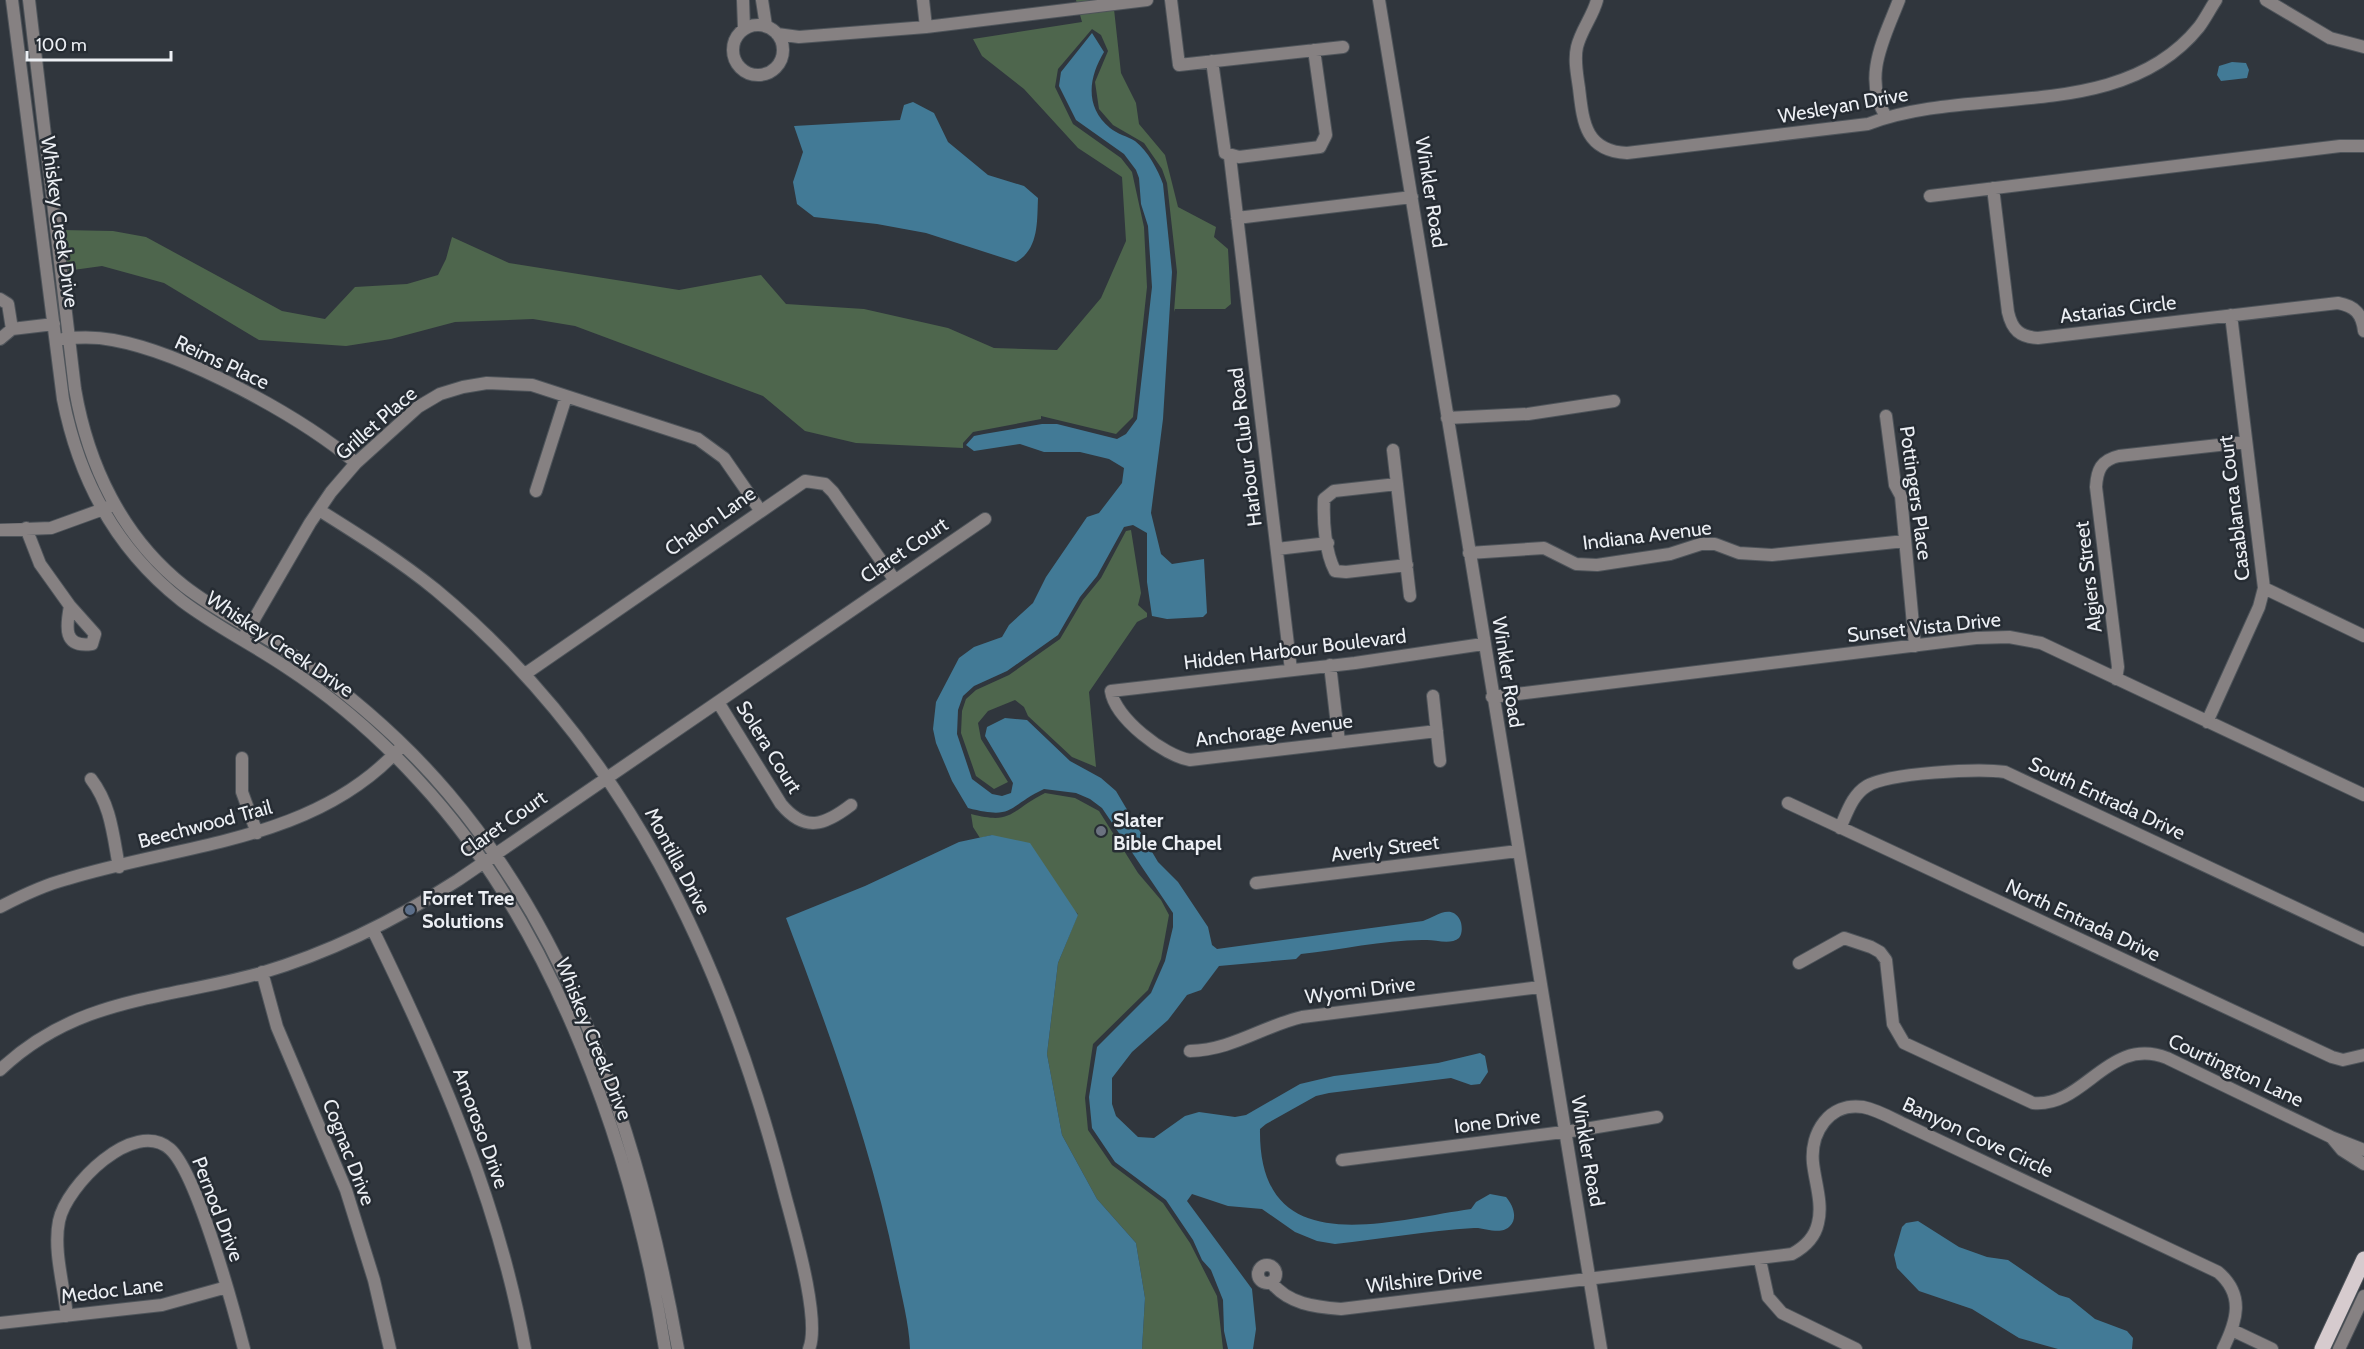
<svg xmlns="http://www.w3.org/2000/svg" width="2364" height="1349" font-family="Cabin,sans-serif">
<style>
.green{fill:#4e664d}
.water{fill:#427a96}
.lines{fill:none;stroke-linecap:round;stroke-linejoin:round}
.minor-casing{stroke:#4e545a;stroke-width:14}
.major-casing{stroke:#4e545a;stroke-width:17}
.minor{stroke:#868182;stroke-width:12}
.major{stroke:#d6cbce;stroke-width:15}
.worship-dot{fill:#6b7280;stroke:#262c33;stroke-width:2}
.service-dot{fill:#5c6f8a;stroke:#262c33;stroke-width:2}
.labels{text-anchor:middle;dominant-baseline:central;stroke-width:5;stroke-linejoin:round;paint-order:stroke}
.street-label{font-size:20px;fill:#eceff4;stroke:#262c33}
.poi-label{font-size:20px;font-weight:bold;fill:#eceff4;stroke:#262c33;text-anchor:start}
</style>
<rect width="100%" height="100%" fill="#30363d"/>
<!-- green -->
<path class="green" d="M1076,0H1113L1121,73L1136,103L1139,124L1165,155L1178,207L1216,227L1214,237L1228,249L1231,304L1225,309H1175L1174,312L1177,272L1167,183L1162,169L1144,143L1113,125L1099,109L1095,82L1108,51L1101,35L1092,29L1058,69L1055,87L1073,124L1121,158L1132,172L1144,227L1147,287L1133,417L1116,434L1041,416V419L973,432L963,443V448L856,443L805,431L763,396L575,326L533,319L455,322L391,339L346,346L259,340L164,283L102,266L66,271L61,230L113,231L146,237L282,311L325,319L355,287L407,284L438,275L446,259L452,237L509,263L679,290L761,275L786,304L864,309L948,328L994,348L1057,350L1101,298L1126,241L1122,177L1078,148L1024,89L982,56L973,39L1082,22Z
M1131,530L1141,593L1138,605L1147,613V617L1137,622L1089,692L1096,767L1072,757L1028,716L1024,707L1015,700L988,711L978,723L981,739L1008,782L994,789L976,776L961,733L962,711L966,699L976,690L1009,675L1060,639L1083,600L1101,578L1126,531Z
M1045,793L1075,798L1099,811L1138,873L1161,900L1169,915L1161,959L1148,990L1093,1044L1085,1098L1088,1130L1112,1165L1163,1203L1190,1243L1217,1296L1223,1349H1142L1145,1298L1136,1243L1097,1199L1062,1135L1047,1054L1058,963L1078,914L992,835L980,838L973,827L971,814C1014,825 1009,811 1045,793Z"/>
<!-- water -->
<path class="water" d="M1092,33L1104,52C1089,77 1084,106 1110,128C1117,134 1127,136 1135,141C1148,151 1158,170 1163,184L1172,272L1163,419L1151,513L1161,554L1172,564L1204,559L1207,613L1203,617L1167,619L1152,616L1147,582V533L1133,525L1124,527L1097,576L1080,597L1058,635L1007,671L974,686L963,696L958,710L957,734L972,779L992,794L1002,796L1011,793L1013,783L985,736L987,727L1005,718L1027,720L1070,761L1101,778L1116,791L1158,862L1178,882L1208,927L1212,945L1217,949L1423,921C1435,917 1451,903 1460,920C1462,924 1463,933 1459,938C1451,945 1436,940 1427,940C1387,939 1341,950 1301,954L1296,959L1219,966L1201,990L1187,995L1168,1020L1132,1052L1112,1078V1104L1116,1116L1138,1137L1154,1138L1185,1116L1199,1112L1235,1117L1246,1115L1300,1084L1334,1076L1438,1063L1480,1053L1485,1056L1488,1072L1480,1084L1471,1085L1451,1078L1329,1093L1316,1096L1266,1124L1260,1129C1258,1263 1386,1221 1471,1209L1476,1202L1490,1194L1506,1197C1513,1205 1518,1218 1510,1226C1501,1236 1484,1227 1474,1228C1427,1231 1381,1239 1335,1244L1317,1241L1295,1232L1262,1209L1228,1206L1192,1194L1187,1201L1252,1289L1256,1329L1253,1349H1228L1224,1331L1223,1300L1211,1270L1202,1260L1193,1240L1166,1200L1115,1162L1092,1128L1089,1097L1097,1047L1151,993L1165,961L1173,927V913L1102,808L1090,799L1076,793L1044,789C1006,807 1015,820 968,808L952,781L936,743L933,729L936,702L959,658L974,647L1002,637L1009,625L1033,603L1046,577L1087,517L1099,513L1122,483L1124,468L1109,459L1080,452H1044L1020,444L974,451L966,445L974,436L984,434L1042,424H1057L1117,439L1126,434L1137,419L1152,287L1148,226L1141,204L1139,178L1136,170L1124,154L1076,120L1059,86L1061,72Z
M2232,62L2246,63L2249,70L2247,78L2221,81L2217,75L2219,66Z
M913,102L934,113L948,142L988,175L1024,186L1038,198C1037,222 1039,249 1016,262L926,233L877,224L814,217L797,204L793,182L803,152L794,126L900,120L904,105Z
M992,835L1030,843L1078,915L1058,963L1047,1054L1062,1135L1097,1199L1136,1243L1145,1298L1142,1349H910C909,1322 901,1294 896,1268C872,1148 829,1032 786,918L865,886L959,842Z
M1918,1221L1959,1247L1987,1257L2008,1260L2059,1295L2069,1298L2095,1319L2127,1331L2133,1338L2132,1349H2058L2019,1338L1972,1309L1919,1291L1897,1268L1894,1255L1902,1227L1906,1223Z"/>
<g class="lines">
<!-- minor casing -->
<g class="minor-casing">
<path id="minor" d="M12,0L63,399C79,480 117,550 182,601C215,626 252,644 286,667C335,699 380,738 419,781C555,927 634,1154 665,1349
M29,0L75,389C88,465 122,537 184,586C220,614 262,633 299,659C354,698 404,741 448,793C579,947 643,1153 678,1349
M743,0L744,28
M762,0L766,26
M923,0L926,27
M1171,0L1179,65L1343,47
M1379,0L1601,1349
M1597,0C1593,16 1581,30 1577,47C1574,60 1577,74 1579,88C1583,122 1585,151 1627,153L1868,124C1971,84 2121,124 2199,27C2205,19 2210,9 2216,0
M2266,0L2330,38L2364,47
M733 50a25 25 0 1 1 50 0a25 25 0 1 1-50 0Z
M777,34L799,37L926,27L1147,0
M1212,61L1225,153L1239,157L1320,147L1326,135L1314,50
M1886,117C1862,77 1884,39 1899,0
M1230,157L1291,670
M1993,188L2008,312C2012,330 2020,337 2038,338L2338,303C2355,306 2362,314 2364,331
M1930,196L2340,146H2364
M1237,218L1412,197
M0,299L8,304L12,329
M0,339L12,329L54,324
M63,339C80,337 97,337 113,340C185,353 300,416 356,463
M1886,416L1895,485L1901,496L1915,646
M1447,418L1528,414L1614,401
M1393,450L1410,596
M1397,484L1334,491L1324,499C1323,521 1325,552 1335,571L1346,572L1407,565
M536,491L566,397
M319,510C359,535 399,560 436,590C626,748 725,960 785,1195C794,1229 821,1320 809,1349
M26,528L40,564L70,606
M0,530L51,528L109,507
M1277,549L1328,543
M1469,553L1544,548L1576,564L1597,565L1670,554L1701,544H1715L1739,553L1772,555L1905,541
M2264,588L2364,636
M70,606L95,634L92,644C63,648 66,627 70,606Z
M246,633L310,523L331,492L356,463L418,407L440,394L463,387L487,383L532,385L698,439L724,458L760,510
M1330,665L1339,742
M525,674L805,481L825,484L833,492L894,579
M2116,679L2118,667L2096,487C2097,470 2101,460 2119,456L2246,442
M1433,696L1440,761
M1492,697L1976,638L2009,637L2041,643L2364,795
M718,702L781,804C805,833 825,825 851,805
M2207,722L2259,607L2264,588L2231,315
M1437,731L1190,760C1164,756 1115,718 1111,691L1355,663L1483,644
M242,758V792L257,833
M91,779C111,805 113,835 119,867
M1788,803L2332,1057L2343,1060L2364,1055
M1840,828C1847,813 1852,795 1867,786C1888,773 1979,768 2005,772L2364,940
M1256,883L1518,851
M0,907C21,896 44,885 67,879C180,844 313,842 398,750
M373,930C439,1065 498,1200 525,1349
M1799,963L1844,938L1871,947L1880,952L1886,960L1893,1024L1904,1043L2033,1103C2085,1108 2108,1035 2167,1058L2331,1137L2364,1150
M262,972L277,1027L346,1190L374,1280L390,1349
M1190,1051C1232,1050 1263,1026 1302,1017L1540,987
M0,1070C78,996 165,1000 261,973C332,952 396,920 458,880L985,519
M2332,1138L2342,1150L2364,1164
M1342,1160L1579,1130L1657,1117
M1760,1260L1768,1297L1782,1313L1856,1349
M1258 1274a9 9 0 1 1 18 0a9 9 0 1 1-18 0Z
M1271,1282C1288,1304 1315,1307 1341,1309L1792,1254C1805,1247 1815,1237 1818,1223C1823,1204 1815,1182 1813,1163C1810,1133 1829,1102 1863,1107C1878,1110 1893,1119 1906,1125L2218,1272C2245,1295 2237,1321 2223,1349
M67,1316C64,1286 53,1250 59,1221C66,1186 134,1117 170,1149C197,1173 234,1310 244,1349
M0,1323L162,1305L227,1287
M2232,1330L2272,1349
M2339,1349L2364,1296"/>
</g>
<!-- major casing -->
<g class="major-casing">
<path id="major" d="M2322,1349L2364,1259"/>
</g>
<!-- minor -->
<use href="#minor" class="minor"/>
<!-- major -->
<use href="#major" class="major"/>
</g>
<!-- markers -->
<circle class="worship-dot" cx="1101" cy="831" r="6"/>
<circle class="service-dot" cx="410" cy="910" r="6"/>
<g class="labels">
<!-- street labels -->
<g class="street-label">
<text transform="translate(1843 105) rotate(-10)">Wesleyan Drive</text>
<text transform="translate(1431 192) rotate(81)">Winkler Road</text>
<text transform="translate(60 222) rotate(82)">Whiskey Creek Drive</text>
<text transform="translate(2118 309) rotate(-7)">Astarias Circle</text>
<text transform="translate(222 362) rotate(25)">Reims Place</text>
<text transform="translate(376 423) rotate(-41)">Grillet Place</text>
<text transform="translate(1245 447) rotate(-97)">Harbour Club Road</text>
<text transform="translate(1916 493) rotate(82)">Pottingers Place</text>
<text transform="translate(2234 508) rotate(-97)">Casablanca Court</text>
<text transform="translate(710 521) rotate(-35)">Chalon Lane</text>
<text transform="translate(1647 535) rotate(-7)">Indiana Avenue</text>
<text transform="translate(904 550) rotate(-34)">Claret Court</text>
<text transform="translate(2088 577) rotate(-97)">Algiers Street</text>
<text transform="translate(1924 627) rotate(-6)">Sunset Vista Drive</text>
<text transform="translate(280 644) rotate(34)">Whiskey Creek Drive</text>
<text transform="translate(1295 649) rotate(-7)">Hidden Harbour Boulevard</text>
<text transform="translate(1508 672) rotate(81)">Winkler Road</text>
<text transform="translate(1274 730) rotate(-7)">Anchorage Avenue</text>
<text transform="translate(769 747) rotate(58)">Solera Court</text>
<text transform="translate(2107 798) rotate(25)">South Entrada Drive</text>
<text transform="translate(205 824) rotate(-15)">Beechwood Trail</text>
<text transform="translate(503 824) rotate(-35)">Claret Court</text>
<text transform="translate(1385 848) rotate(-7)">Averly Street</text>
<text transform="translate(678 861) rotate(62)">Montilla Drive</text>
<text transform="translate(2083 920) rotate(25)">North Entrada Drive</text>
<text transform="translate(1360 990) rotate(-7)">Wyomi Drive</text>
<text transform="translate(594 1039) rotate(68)">Whiskey Creek Drive</text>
<text transform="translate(2236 1070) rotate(25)">Courtington Lane</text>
<text transform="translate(1497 1121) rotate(-7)">Ione Drive</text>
<text transform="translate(481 1128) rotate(70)">Amoroso Drive</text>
<text transform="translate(1978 1137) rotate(25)">Banyon Cove Circle</text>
<text transform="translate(1588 1151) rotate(80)">Winkler Road</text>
<text transform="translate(349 1152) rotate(69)">Cognac Drive</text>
<text transform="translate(218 1209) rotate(69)">Pernod Drive</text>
<text transform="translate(1424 1279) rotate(-7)">Wilshire Drive</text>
<text transform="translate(112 1290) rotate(-7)">Medoc Lane</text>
</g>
<!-- poi labels -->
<g class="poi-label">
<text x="1113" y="820">Slater<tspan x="1113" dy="23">Bible Chapel</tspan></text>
<text x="422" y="898">Forret Tree<tspan x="422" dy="23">Solutions</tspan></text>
</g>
</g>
<!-- scale -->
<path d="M27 51v9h144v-9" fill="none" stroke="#eceff4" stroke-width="3"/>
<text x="36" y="51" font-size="18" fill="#eceff4" stroke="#262c33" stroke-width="4.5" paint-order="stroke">100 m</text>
</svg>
